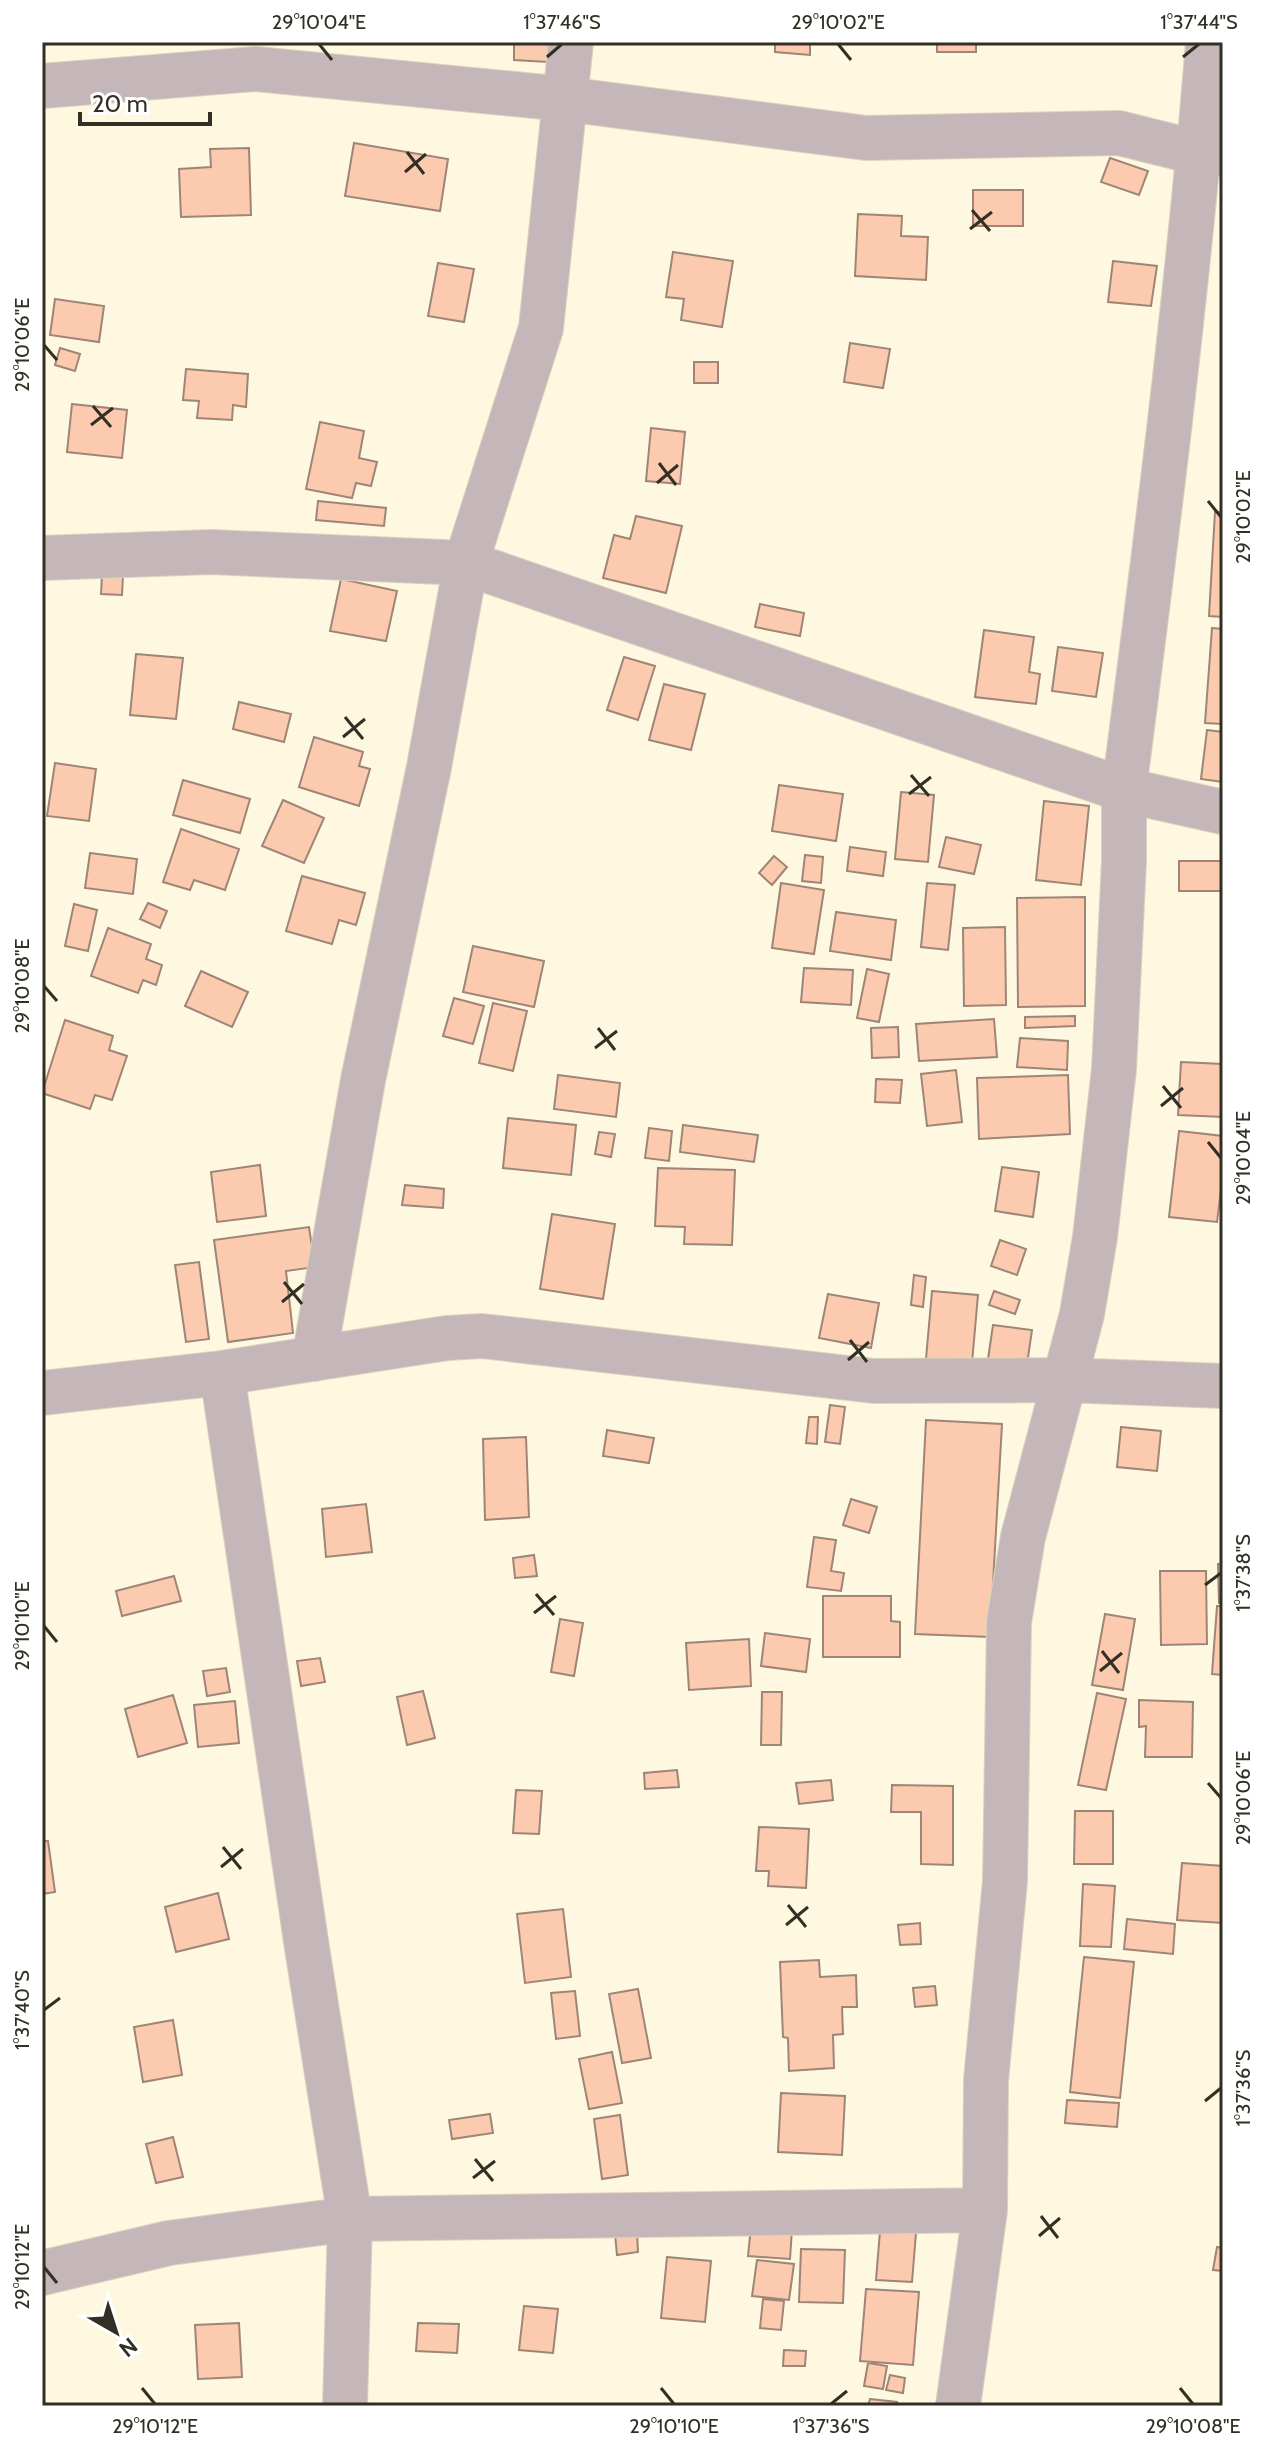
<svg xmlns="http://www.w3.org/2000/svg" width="1265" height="2448" font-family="Cabin,sans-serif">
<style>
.building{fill:#fccbaf;stroke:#9f8576;stroke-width:2}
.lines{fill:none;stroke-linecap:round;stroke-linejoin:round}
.minor-casing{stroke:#d9d4bf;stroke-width:46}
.minor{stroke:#c5b6b9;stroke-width:44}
.ticks{fill:none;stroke:#322f24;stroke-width:3}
.neatline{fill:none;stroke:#322f24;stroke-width:3}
.ticks-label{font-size:20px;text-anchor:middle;fill:#322f24}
</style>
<rect width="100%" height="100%" fill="#fef8e1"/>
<!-- building -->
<path class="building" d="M514,42H549L548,62L514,60Z
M775,42H810V55L775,52Z
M937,42H976V52H937Z
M354,143L448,159L440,211L345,196Z
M249,148L251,215L181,217L179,169L211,167L210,149Z
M1110,158L1148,171L1139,195L1101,182Z
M973,190H1023V226H973Z
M858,214L902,216L901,236L928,237L926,280L855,276Z
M673,252L733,261L722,327L681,320L684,299L666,297Z
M1113,261L1157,266L1151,306L1108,302Z
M438,263L474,269L464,322L428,316Z
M55,299L104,306L99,342L50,335Z
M850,343L890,349L883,388L844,382Z
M60,348L80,354L75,371L55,365Z
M694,362H718V383H694Z
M186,369L248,374L246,407L233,405L232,420L197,418L199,401L183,400Z
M72,404L127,410L122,458L67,452Z
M320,422L364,431L359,458L377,462L371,486L356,483L352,498L306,489Z
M651,428L685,432L680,484L646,481Z
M318,501L386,508L384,526L316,520Z
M1215,512H1223V617L1209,616Z
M636,516L682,526L666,593L603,578L614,535L630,539Z
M102,574L123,575L122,595L101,594Z
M341,579L397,591L386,641L330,631Z
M760,604L804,613L800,636L755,627Z
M1212,628L1223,629V724L1205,723Z
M984,630L1034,637L1029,672L1040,674L1036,704L975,697Z
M1058,647L1103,653L1096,697L1052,691Z
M136,654L183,658L176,719L130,715Z
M624,657L655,666L638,720L607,710Z
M664,684L705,694L691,750L649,740Z
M239,702L291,714L284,742L233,729Z
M1207,730L1223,732V782L1201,779Z
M314,737L363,752L359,766L370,769L359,806L299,787Z
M55,763L96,769L89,821L47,816Z
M183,780L250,799L240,833L173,815Z
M779,785L843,794L836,841L772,831Z
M901,792L934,795L928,862L895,859Z
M283,800L324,818L304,863L262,846Z
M1044,801L1089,806L1081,885L1036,880Z
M181,829L239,849L225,890L194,880L190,890L163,882Z
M946,837L981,845L974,874L939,867Z
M850,847L886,852L883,876L847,871Z
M90,853L137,859L133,894L85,888Z
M805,855L823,857L821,883L802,881Z
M774,856L787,867L772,885L759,873Z
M1179,861H1223V891H1179Z
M302,876L365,893L356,925L339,920L332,944L286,931Z
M781,883L824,890L814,954L772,948Z
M927,883L955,885L948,950L921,947Z
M1085,897V1006L1018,1007L1017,898Z
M148,903L167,911L160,928L140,919Z
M74,904L97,910L88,951L65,946Z
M836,912L896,920L891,960L830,951Z
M1005,927L1006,1005L964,1006L963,928Z
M108,928L151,944L146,959L162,965L156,985L143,980L138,993L91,976Z
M473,946L544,961L534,1007L463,992Z
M804,968L853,970L851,1005L801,1002Z
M867,969L889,974L879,1022L857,1018Z
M201,971L248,992L232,1027L185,1006Z
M454,998L484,1006L473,1044L443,1036Z
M493,1003L527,1011L513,1071L479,1063Z
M1075,1016V1026L1025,1028V1017Z
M994,1019L997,1057L919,1061L916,1024Z
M65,1020L113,1036L109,1050L127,1056L112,1100L95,1095L90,1109L42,1093Z
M898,1027L899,1057L872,1058L871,1028Z
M1020,1038L1068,1041L1067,1070L1017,1067Z
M1181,1062L1223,1064V1117L1178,1115Z
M956,1070L962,1122L927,1126L921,1074Z
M558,1075L620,1083L616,1117L554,1109Z
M1068,1075L1070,1134L979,1139L977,1078Z
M876,1079L902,1080L900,1103L875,1102Z
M508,1118L576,1125L571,1175L503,1168Z
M683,1125L758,1135L754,1162L680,1152Z
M649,1128L672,1131L669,1161L645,1158Z
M1179,1131L1223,1136V1174L1217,1222L1169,1217Z
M599,1132L615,1134L611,1157L595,1154Z
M260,1165L266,1216L217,1222L211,1172Z
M1002,1167L1039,1172L1033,1217L995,1211Z
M658,1168L735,1170L732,1245L684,1244L685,1227L655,1226Z
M405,1185L444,1189L443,1208L402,1205Z
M552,1214L615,1224L603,1299L540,1289Z
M309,1227L315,1267L286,1271L293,1333L228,1342L214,1240Z
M1000,1240L1026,1249L1017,1275L991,1266Z
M199,1262L209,1339L186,1342L175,1265Z
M914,1275L926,1277L923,1307L911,1305Z
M932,1291L978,1295L972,1363L926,1359Z
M994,1291L1020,1300L1015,1314L989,1305Z
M828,1294L879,1303L871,1348L819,1338Z
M993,1325L1032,1330L1026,1371L987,1366Z
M830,1405L845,1407L840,1444L825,1442Z
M809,1417H818L817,1444L806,1443Z
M926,1420L1002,1424L990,1637L915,1634Z
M1121,1427L1161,1431L1157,1471L1117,1467Z
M607,1430L654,1438L649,1463L603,1456Z
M526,1437L529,1517L485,1520L483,1439Z
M851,1499L877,1507L869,1533L843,1525Z
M366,1504L372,1552L326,1557L322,1509Z
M814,1537L836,1540L831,1571L844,1573L841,1591L807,1587Z
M534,1555L537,1576L515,1578L513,1558Z
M1218,1564H1223V1603H1219Z
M1160,1571H1206L1207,1644L1161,1645Z
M174,1576L181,1601L122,1616L116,1591Z
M823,1596H891V1621L900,1622V1657H823Z
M1217,1606H1223V1675L1212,1674Z
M1105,1614L1135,1619L1123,1690L1092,1685Z
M560,1619L583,1623L574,1676L551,1672Z
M765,1633L810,1639L806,1672L761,1666Z
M749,1639L751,1686L689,1690L686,1643Z
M320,1658L325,1682L301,1686L297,1661Z
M226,1668L230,1692L207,1696L203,1671Z
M423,1691L435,1738L407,1745L397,1697Z
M762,1692H782L781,1745H761Z
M1097,1693L1126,1699L1106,1790L1078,1785Z
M173,1695L187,1743L138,1757L125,1709Z
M1139,1700L1193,1702L1192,1757H1145L1146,1726L1139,1727Z
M235,1701L239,1743L198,1747L194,1705Z
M677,1770L679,1787L645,1789L644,1773Z
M831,1780L833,1800L799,1804L796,1783Z
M892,1785L953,1786V1865L921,1864V1812H891Z
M516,1790L542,1791L539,1834L513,1833Z
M1075,1811H1113V1864H1074Z
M759,1827L809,1829L806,1888L768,1886L769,1871H756Z
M42,1841H48L55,1892L42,1894Z
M1182,1863L1223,1866V1923L1177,1920Z
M1083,1884L1115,1886L1111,1947L1080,1946Z
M218,1893L229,1939L176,1952L165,1907Z
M563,1909L571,1977L525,1983L517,1914Z
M1127,1919L1175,1924L1173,1954L1124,1949Z
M920,1923L921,1944L900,1945L898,1925Z
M1084,1957L1134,1962L1120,2098L1070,2092Z
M819,1960L820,1977L856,1975L857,2007H842L843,2034L833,2035L834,2068L789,2071L788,2038L783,2037L780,1962Z
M935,1986L937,2005L915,2007L913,1988Z
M638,1989L651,2058L622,2063L609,1994Z
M575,1991L580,2036L556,2039L551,1993Z
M173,2020L182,2075L143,2082L134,2027Z
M612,2052L622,2103L589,2109L579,2059Z
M781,2093L845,2096L842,2155L778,2152Z
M1067,2100L1119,2103L1117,2127L1065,2123Z
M490,2114L493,2133L452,2139L449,2120Z
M620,2115L628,2175L602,2179L594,2119Z
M173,2137L183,2177L156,2183L146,2144Z
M751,2226L792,2229L790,2259L748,2256Z
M880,2231L916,2233L912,2282L876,2280Z
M637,2232L638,2252L617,2255L615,2234Z
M1217,2247L1223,2248V2271L1213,2270Z
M801,2249L845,2250L843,2303L799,2302Z
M667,2257L711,2261L705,2322L661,2318Z
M757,2260L794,2264L789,2300L752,2296Z
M866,2289L919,2292L913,2365L860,2361Z
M763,2299L784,2301L781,2330L760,2328Z
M524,2306L558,2309L553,2353L519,2350Z
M239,2323L242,2377L198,2379L195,2325Z
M418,2323L459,2324L457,2353L416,2351Z
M784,2350L806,2351L805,2366H783Z
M868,2363L887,2366L883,2389L864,2386Z
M890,2375L905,2378L903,2393L886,2390Z
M870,2399L897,2402V2406H868Z"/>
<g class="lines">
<!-- minor casing -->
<g class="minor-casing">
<path id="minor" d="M42,86L256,69L565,99L866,138L1119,133L1199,153L1223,154
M42,558L211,552L466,563L1124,790L1223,812
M314,1359L363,1080L429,767L466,563L541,328L571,42
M222,1373L307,1948L350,2219L985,2210
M42,1393L222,1373L447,1338L482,1336L874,1381L1064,1380L1223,1386
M42,2273L169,2243L350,2219L345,2406
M958,2406L985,2210L986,2080L1005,1881L1009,1622L1023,1537L1082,1314L1095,1237L1114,1069L1124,860V790C1156,541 1188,292 1208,42"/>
</g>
<!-- minor -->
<use href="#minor" class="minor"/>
</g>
<!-- ticks -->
<path class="ticks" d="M319,44L332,60M838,44L851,60M547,57L562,44M1183,57L1199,44M407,152L424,174M405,172L426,154M972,210L990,231M970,229L992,212M44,345L57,360M93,406L111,427M91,425L113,408M659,463L676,485M657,483L678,465M1208,501L1221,517M345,717L363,739M343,737L365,719M911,775L929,796M909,794L931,777M44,986L57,1001M598,1028L615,1050M595,1048L617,1031M1163,1086L1181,1108M1161,1106L1183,1088M1208,1142L1221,1158M284,1282L302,1304M282,1302L304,1284M850,1340L867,1362M848,1360L869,1342M1205,1585L1221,1573M536,1594L554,1615M534,1613L556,1596M44,1626L57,1642M1102,1651L1119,1673M1100,1671L1122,1653M1208,1783L1221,1798M223,1847L241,1869M221,1867L243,1849M788,1905L806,1927M786,1925L808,1907M44,2010L60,1998M1205,2101L1221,2088M475,2159L493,2181M473,2178L495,2161M1041,2216L1058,2238M1039,2236L1060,2218M44,2267L57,2283M142,2388L155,2404M661,2388L674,2404M1180,2388L1193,2404M831,2404L847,2391"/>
<!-- border -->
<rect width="1265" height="2448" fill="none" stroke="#ffffff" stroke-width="88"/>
<!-- north arrow -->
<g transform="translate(116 2332) rotate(141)" stroke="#ffffff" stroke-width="6" paint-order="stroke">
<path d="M0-6L14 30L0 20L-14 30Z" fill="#322f24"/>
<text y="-12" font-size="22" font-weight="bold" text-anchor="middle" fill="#322f24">N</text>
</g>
<!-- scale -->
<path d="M80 112v12h130v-12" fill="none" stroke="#322f24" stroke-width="4"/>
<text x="92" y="112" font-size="24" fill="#322f24" stroke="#ffffff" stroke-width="6" paint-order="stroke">20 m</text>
<rect x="44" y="44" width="1177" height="2360" class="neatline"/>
<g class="ticks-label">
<text x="319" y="29">29°10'04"E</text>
<text x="562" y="29">1°37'46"S</text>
<text x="838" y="29">29°10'02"E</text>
<text x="1199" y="29">1°37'44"S</text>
<text transform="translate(22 345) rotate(-90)" y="7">29°10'06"E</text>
<text transform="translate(1243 517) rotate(-90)" y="7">29°10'02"E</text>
<text transform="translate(22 986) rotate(-90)" y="7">29°10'08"E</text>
<text transform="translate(1243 1158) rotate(-90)" y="7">29°10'04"E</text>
<text transform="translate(1243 1573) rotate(-90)" y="7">1°37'38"S</text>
<text transform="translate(22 1626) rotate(-90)" y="7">29°10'10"E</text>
<text transform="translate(1243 1798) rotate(-90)" y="7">29°10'06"E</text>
<text transform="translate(22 2010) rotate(-90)" y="7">1°37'40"S</text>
<text transform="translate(1243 2088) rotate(-90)" y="7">1°37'36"S</text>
<text transform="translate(22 2267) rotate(-90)" y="7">29°10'12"E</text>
<text x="155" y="2433">29°10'12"E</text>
<text x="674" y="2433">29°10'10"E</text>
<text x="831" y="2433">1°37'36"S</text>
<text x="1193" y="2433">29°10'08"E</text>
</g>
</svg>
